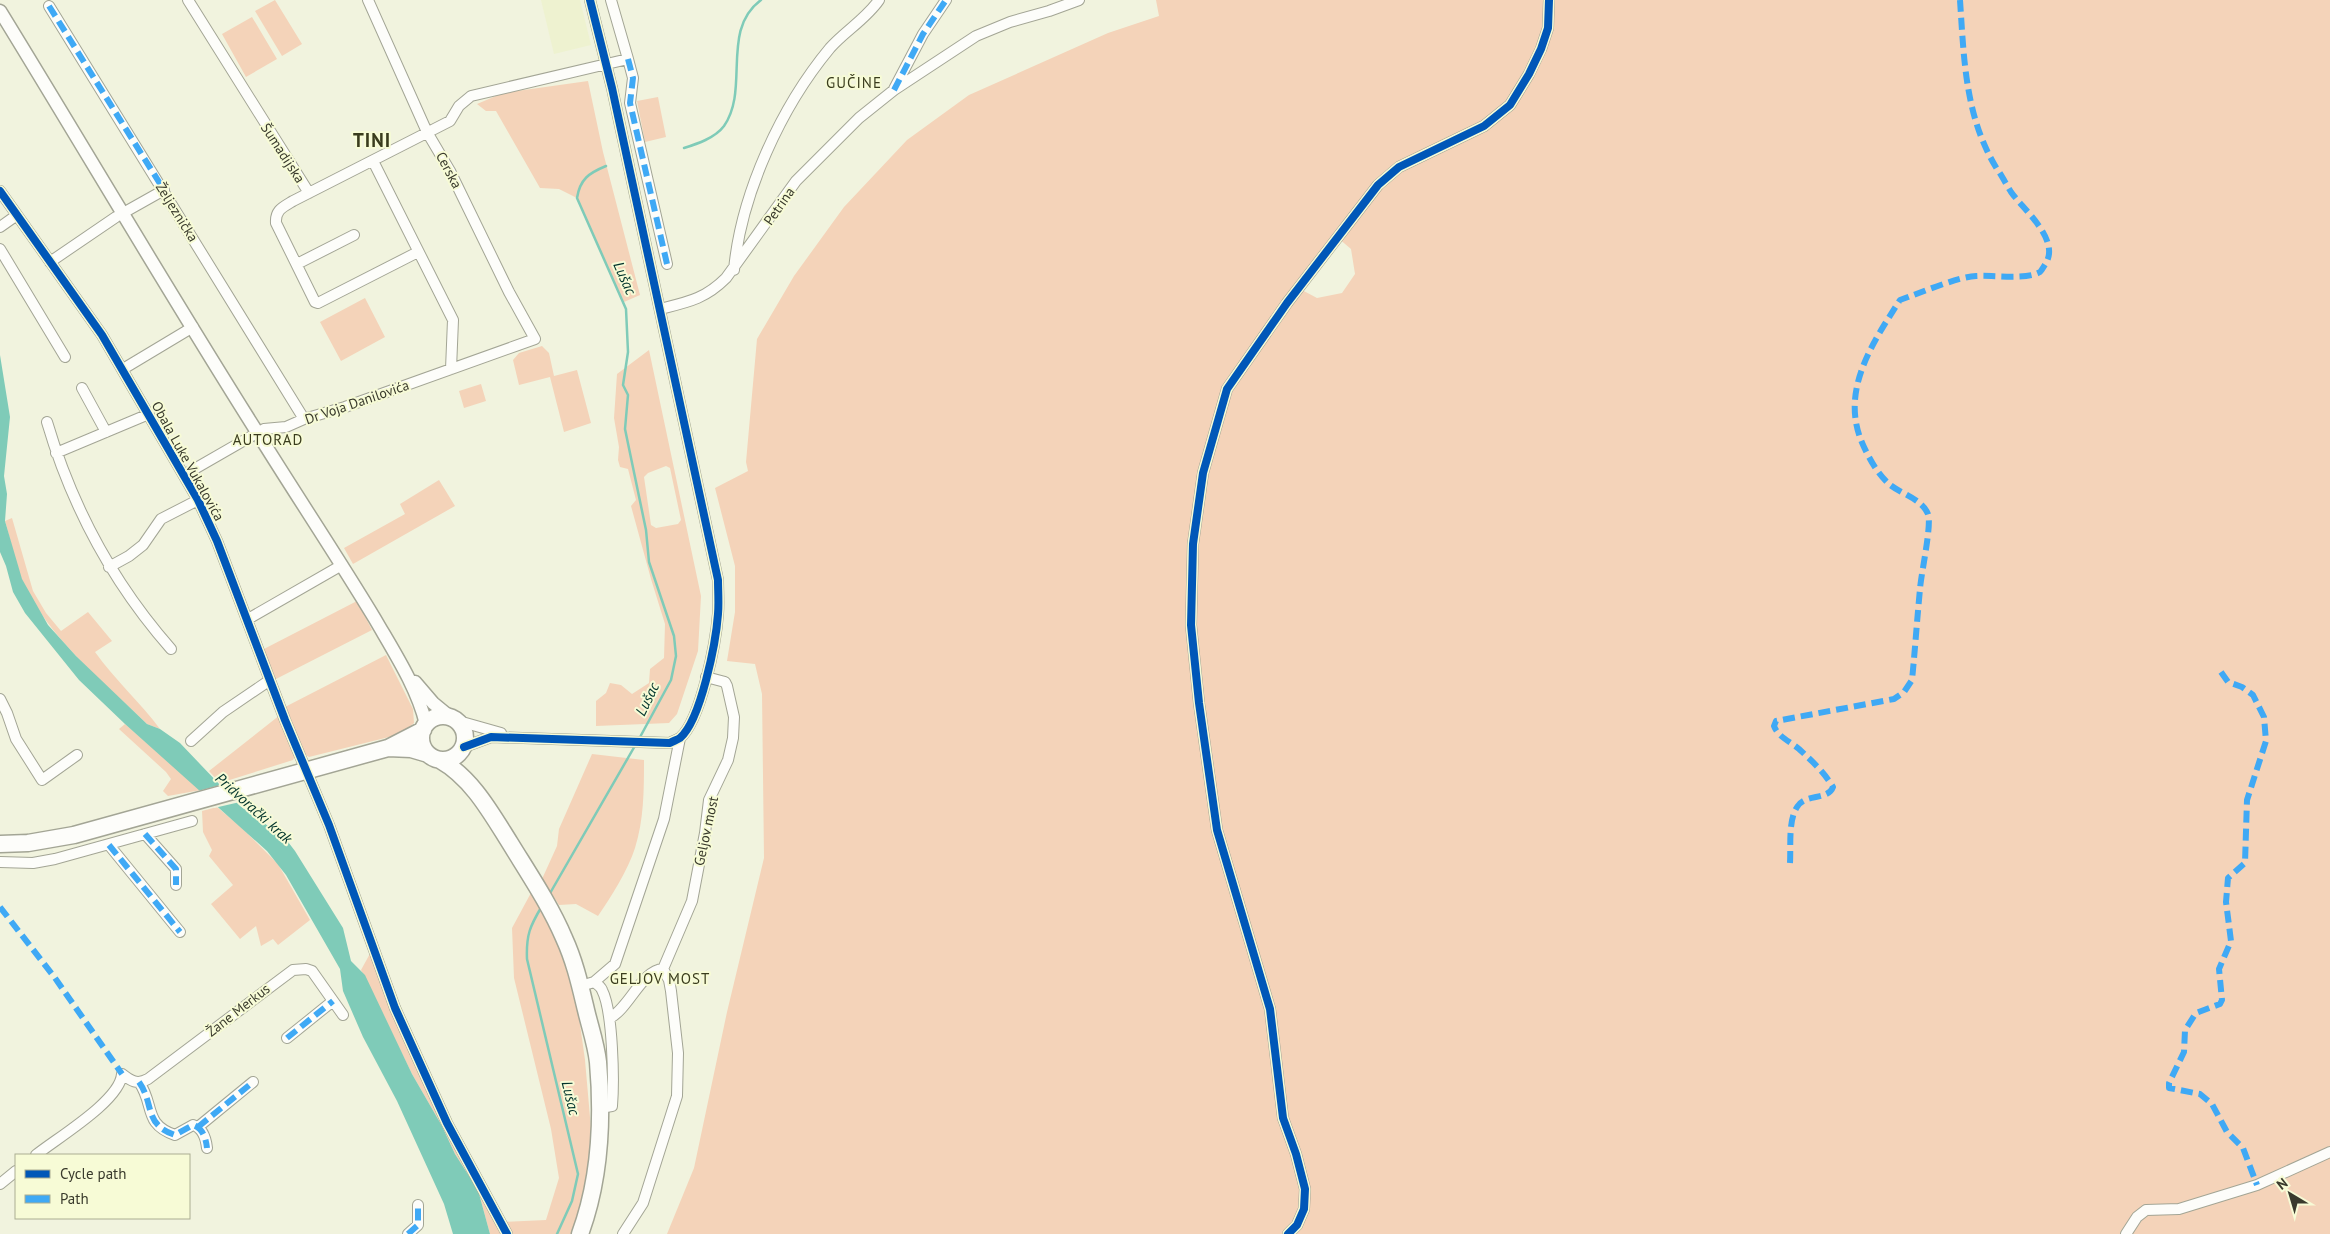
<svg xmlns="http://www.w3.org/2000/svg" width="2330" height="1234" font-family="'PT Sans',sans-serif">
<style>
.built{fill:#eef2d0}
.green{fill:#f4d3b9;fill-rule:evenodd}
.water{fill:#7fcbb8}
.pier{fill:#f1f3de}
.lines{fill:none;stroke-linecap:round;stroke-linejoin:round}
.stream{stroke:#7fcbb8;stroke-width:2.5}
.minor-casing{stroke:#a3a595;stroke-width:12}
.tertiary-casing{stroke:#a3a595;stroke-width:15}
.primary-casing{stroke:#a3a595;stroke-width:19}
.minor{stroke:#fdfdfa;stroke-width:10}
.tertiary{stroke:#fdfdfa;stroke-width:12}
.primary{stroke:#fdfdfa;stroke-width:16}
.quiet{stroke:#3fa9f5;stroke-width:6;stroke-dasharray:12 6;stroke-linecap:butt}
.cycleway-casing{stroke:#f7fbd6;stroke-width:11}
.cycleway{stroke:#0057b8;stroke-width:8}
.labels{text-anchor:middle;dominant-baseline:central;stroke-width:4;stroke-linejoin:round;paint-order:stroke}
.street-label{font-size:14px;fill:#393a2c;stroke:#f7fbd6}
.neighbourhood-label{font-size:15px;letter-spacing:1px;fill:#3a3c1d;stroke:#f7fbd6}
.water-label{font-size:15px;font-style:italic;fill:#00332b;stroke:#f7fbd6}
.district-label{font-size:19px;font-weight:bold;letter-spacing:1px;fill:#3a3c1d;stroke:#f7fbd6}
</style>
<rect width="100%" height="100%" fill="#f1f3de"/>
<!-- built -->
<path class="built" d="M541,0H580L591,45L554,54Z"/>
<!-- green -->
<path class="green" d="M275,0L302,44L282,56L255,11Z
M1156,0H1548L1546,28L1528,73L1498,114L1398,166L1226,389L1201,473L1190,625L1215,830L1269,1009L1277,1080L1295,1154L1303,1209L1287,1234H667L694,1168L727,1012L764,858L762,694L755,664L727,661L735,612V566L715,488L748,471L746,462L757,339L794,276L844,207L907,140L969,95L1108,33L1159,16Z
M1550,0H2330V1151L2256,1184L2179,1208L2145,1209L2124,1234H1290L1305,1210L1284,1118L1272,1009L1218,829L1193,625L1194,544L1204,474L1228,390L1300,289L1317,298L1342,293L1355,274L1351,249L1338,238L1400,168L1485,127L1530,75Z
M252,17L277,59L246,77L222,34Z
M588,81L603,152L640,295L624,302L577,198L559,189L540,188L496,111H486L477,104L503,93Z
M658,97L666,137L645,142L637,101Z
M365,298L385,337L341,361L320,322Z
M542,346L549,353L554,376L577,370L591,423L564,432L550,377L519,385L513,360L519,353Z
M649,350L701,596L698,651L677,714L669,723L596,726V701L606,693L610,683L621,685L632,694L649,683L650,669L664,658L665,624L651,579L631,506L636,500L628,469L620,467L618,460L619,447L614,418L617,374ZM666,466L670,468L681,520L678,524L656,528L651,525L644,477L648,473Z
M481,384L486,401L464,408L459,391Z
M439,480L455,506L353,564L344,548L405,514L400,504Z
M12,518L33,591L46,613L61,631L88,612L112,641L95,652C115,680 140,702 160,729L147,724C102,680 49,639 22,580C14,562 11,540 5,521Z
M357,601L372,630L276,679L262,650Z
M386,655L413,709L414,723L401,734L309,757L303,753L285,707Z
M280,715L295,756L293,760L220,783L209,771Z
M125,724L201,790L168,796L163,791L171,779L166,772L119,729Z
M592,754L644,760C644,789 644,820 635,848C628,870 611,897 598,916L576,904L559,905L542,879L557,846L559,829Z
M217,807L242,828L278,864L310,920L278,945L273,939L261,946L256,926L240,939L211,904L233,885L209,856L212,850L203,832L202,811Z
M532,891L557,936L576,996L585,1060L592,1140L587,1186L576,1234H508L501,1222L546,1220L559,1178L551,1129L514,978L512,928Z
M372,950L394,1009L505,1234H490L478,1190L455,1154L442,1126L412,1074L361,970Z
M2330,1153V1234H2127L2141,1214L2179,1210Z"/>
<!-- water -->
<path class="water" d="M0,355L10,417L4,476L7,494L5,521L22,579L48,625L76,656L147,724L160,729L180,743L240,806L285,838L295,851L343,928L351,961L365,975L412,1074L442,1126L455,1154L478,1190L490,1234H453L444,1204L397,1101L363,1037L343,991L340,969L286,875L267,851L125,724L79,680L25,613L13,592L6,566L0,552Z"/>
<!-- pier -->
<path class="pier" d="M224,784L240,802L214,808L198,791Z"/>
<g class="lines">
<!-- stream -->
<path class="stream" d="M684,148C697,144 715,138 724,126C750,89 720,30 761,0
M606,166C589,173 580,179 577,198L626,309L628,352L623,385L628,395L625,429L646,530L649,562L674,636L676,656L671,680L639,739
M549,895L636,744
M542,906C530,926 526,935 527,959L578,1174L572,1201L557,1234"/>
<!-- minor casing -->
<g class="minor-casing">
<path id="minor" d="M188,0L309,193
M49,6L304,419
M628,59L633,78L630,103L667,264
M894,89L923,34L946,0
M373,161L453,320L451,369
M0,191L102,335L198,500L217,541L285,720L329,825L395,1008L447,1123L507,1234
M0,227L17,215
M0,249L65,357
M418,252L318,303L315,302L276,223C275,210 283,207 293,201L450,121L459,106L471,96L628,59L611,0
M50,262L116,217L164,190
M297,264L354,235
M734,270C741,194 781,107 830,48C845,31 866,19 879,0
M660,309C688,302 705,299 726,278L796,181L859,118L894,90L976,36L1010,22L1049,11L1079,0
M123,369L193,327
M82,388L106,432
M47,422C72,507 113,583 171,649
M56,453L149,414
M184,475L264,429L286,427L304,419L345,407L535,339L509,292L450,171L427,132L368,0
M109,567L129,556L143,545L161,519L198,500
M248,619L342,565
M0,699L7,713L16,739L42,780L77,755
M455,720L501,733
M191,741L223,712L270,680
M464,747L491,737L670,743C673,741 677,740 680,738C701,720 716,642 718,614C719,603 718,591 718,580L612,88L590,0
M145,834L176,869V885
M109,845L180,932
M0,862L33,863L55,859L192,821
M663,969L692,901L705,833L709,800L728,760L733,738L734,717L727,686L725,682L706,677
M594,982C597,984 601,987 602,990C613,1011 614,1081 612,1106L600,1108
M581,986L594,982L615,964L664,819L680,738
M610,1018C629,1008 642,970 663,969L669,980L671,991L678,1053L677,1096L643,1203L623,1234
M287,1038L333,1001
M122,1074C131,1081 137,1085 148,1079L293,970L306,969L312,971L343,1015
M139,1082C155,1105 143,1124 175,1135L193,1125C203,1128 206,1139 207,1148
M198,1127L253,1082
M36,1155C57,1138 120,1101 122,1074
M0,1184L16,1171
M408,1234L418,1225V1205
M1288,1234L1297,1225L1304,1209L1305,1189L1296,1154L1283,1118L1270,1009L1217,830L1199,703L1191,625L1193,544L1203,473L1227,389L1287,303L1378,185L1399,167L1484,126L1510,105L1529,74L1541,49L1548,28L1549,0
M2126,1234L2137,1217L2146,1210L2179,1209L2257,1185L2330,1152"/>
</g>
<!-- tertiary casing -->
<g class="tertiary-casing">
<path id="tertiary" d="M0,11C86,151 169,293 257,432C296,495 337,556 375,619C394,652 417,687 426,724
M415,682L433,703L450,717"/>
</g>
<!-- primary casing -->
<g class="primary-casing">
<path id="primary" d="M421 738a22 22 0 1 1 44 0a22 22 0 1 1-44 0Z
M423,730L388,748L411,749L428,754
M440,760C472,778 491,813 510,843C529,874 550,905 564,938C575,962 580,985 586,1010C590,1027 596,1044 598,1062C603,1119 600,1180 580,1234
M0,844L28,843L74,835L388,748"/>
</g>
<!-- minor -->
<use href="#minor" class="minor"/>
<!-- tertiary -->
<use href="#tertiary" class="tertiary"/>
<!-- primary -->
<use href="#primary" class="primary"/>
<!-- quiet -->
<path class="quiet" d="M49,6L164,190
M628,59L633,78L630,103L667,264
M894,90L923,34L946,0
M2221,672L2228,682L2242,687L2253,695L2264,717L2266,741L2247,800L2245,863L2228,878L2226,902L2231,941L2219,969L2222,1000L2220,1004L2196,1013L2185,1030L2184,1052L2169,1083V1088L2200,1094L2212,1104L2227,1132L2243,1148L2257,1185
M145,834L176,869V885
M109,845L180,932
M1790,863C1791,846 1788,821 1797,807C1805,793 1828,801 1833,787C1824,772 1812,761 1799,749C1791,742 1778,737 1774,726L1776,721L1894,699L1904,692L1912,680C1915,650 1917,620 1920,589C1921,574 1932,525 1928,514C1922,499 1901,494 1889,484C1878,474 1870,460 1864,447C1838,393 1872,344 1900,300C1920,293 1957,277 1976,276C1993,275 2027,280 2040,272C2042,270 2044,266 2046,263C2060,239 2023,209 2011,192C2006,184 2002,176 1997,169C1965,117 1964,59 1960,0
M0,907L55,978L122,1074
M287,1038L333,1001
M139,1082C155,1105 143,1124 175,1135L193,1125C203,1128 206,1139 207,1148
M198,1127L253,1082
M408,1234L418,1225V1205"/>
<!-- cycleway casing -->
<g class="cycleway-casing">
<path id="cycleway" d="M0,191L102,335L198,500L217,541L285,720L329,825L395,1008L447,1123L507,1234
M464,747L491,737L670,743C673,741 677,740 680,738C701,720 716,642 718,614C719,603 718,591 718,580L612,88L590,0
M1288,1234L1297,1225L1304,1209L1305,1189L1296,1154L1283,1118L1270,1009L1217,830L1199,703L1191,625L1193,544L1203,473L1227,389L1287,303L1378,185L1399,167L1484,126L1510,105L1529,74L1541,49L1548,28L1549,0"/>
</g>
<!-- cycleway -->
<use href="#cycleway" class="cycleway"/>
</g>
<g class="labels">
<!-- street labels -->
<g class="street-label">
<text transform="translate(283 153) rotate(57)">Šumadijska</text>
<text transform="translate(449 170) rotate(62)">Cerska</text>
<text transform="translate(779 206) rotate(-55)">Petrina</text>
<text transform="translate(177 212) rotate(58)">Željeznička</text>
<text transform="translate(357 402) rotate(-19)">Dr Voja Danilovića</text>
<text transform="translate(188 461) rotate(61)">Obala Luke Vukalovića</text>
<text transform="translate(706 831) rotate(-78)">Geljov most</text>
<text transform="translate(238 1010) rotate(-38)">Žane Merkus</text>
</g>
<!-- neighbourhood labels -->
<g class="neighbourhood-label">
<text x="854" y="82">GUČINE</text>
<text x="268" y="439">AUTORAD</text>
<text x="660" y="978">GELJOV MOST</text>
</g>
<!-- water labels -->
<g class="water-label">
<text transform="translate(625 278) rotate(66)">Lušac</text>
<text transform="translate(647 699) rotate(-64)">Lušac</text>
<text transform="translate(254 808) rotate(42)">Pridvorački krak</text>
<text transform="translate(571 1098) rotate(76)">Lušac</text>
</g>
<!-- district labels -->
<g class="district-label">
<text x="372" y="140">TINI</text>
</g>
</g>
<!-- legend -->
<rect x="15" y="1154" width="175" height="65" fill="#f7fbd6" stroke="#abae92"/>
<rect x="25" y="1170" width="25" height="8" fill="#0057b8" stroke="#abae92"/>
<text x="60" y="1179" font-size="15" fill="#393a2c">Cycle path</text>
<rect x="25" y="1195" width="25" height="8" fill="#3fa9f5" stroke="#abae92"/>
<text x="60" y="1204" font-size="15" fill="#393a2c">Path</text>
<!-- north arrow -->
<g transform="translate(2290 1194) rotate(322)" stroke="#f7fbd6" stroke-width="4" paint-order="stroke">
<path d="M0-4L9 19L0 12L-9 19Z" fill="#393a2c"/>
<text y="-8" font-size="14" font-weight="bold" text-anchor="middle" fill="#393a2c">N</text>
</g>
</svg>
